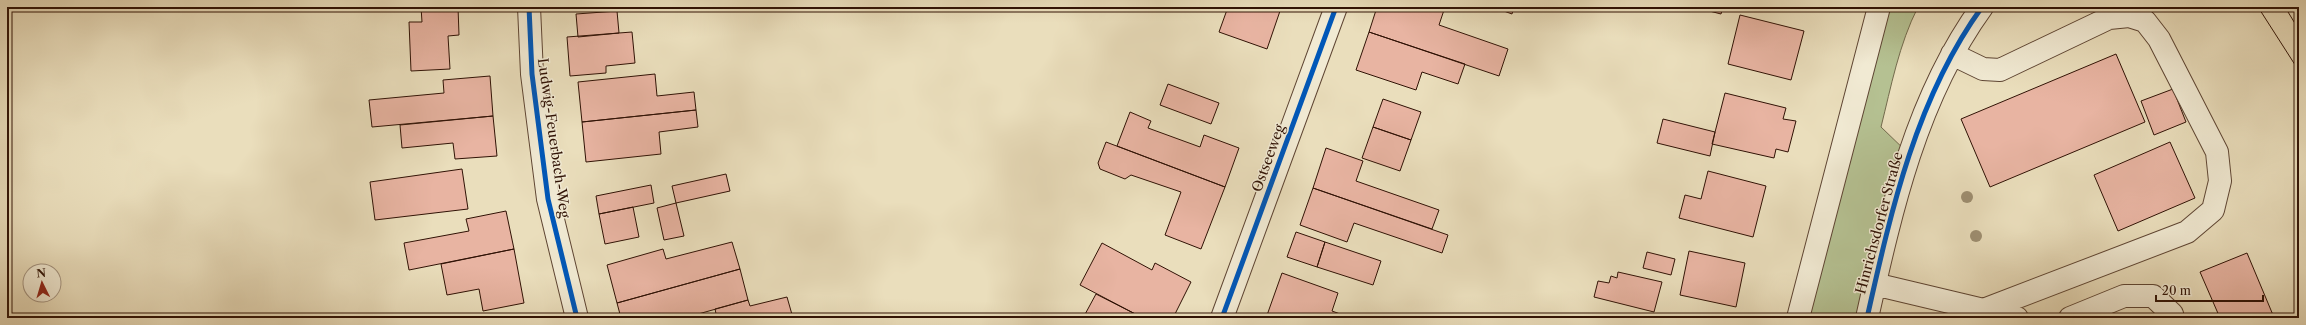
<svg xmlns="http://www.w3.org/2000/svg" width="2306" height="325" font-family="'Libre Caslon Text',serif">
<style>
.grass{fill:#b5c192;stroke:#726a4c}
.building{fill:#e8b4a2;stroke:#301205}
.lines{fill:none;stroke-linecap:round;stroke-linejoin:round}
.minor-casing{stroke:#5e4533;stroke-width:24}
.minor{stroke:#f1ead3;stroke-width:22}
.tram{stroke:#301205;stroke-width:1}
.cycleway-casing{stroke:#f1ead3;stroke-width:8}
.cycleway{stroke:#0057b8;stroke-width:5}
.tree{fill:#9e8f72}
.labels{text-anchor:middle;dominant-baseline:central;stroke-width:3;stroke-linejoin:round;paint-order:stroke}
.street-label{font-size:14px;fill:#301205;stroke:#f1ead3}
</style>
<rect width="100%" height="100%" fill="#eadebc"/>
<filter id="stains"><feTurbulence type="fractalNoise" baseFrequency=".005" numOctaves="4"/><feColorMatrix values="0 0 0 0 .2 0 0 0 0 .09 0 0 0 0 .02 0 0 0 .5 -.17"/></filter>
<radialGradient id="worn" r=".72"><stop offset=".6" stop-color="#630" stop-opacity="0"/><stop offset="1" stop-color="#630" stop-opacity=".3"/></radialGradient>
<!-- grass -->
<path class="grass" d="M1879,7H1918C1899,44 1891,87 1881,127L1909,154L1867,318H1798Z"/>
<!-- building -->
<path class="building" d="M421,7H458L459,35L448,36L450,69L411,71L409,22H422Z
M1228,7H1268L1280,11L1267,49L1219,32Z
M1377,7H1445L1439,25L1508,49L1499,76L1369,32Z
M1493,7H1514L1512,14Z
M1694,7H1723L1721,14Z
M617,11L619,33L578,37L576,14Z
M1740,15L1804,31L1791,80L1728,64Z
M632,32L635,63L606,66V73L570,76L567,37Z
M1369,32L1465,64L1458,84L1422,72L1416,90L1356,70Z
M2116,54L2145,122L1990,187L1961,119Z
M655,74L657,96L694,92L696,110L582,122L578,82Z
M490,76L493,116L372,127L369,100L444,93L443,80Z
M1168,84L1219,103L1211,124L1160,105Z
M2173,89L2186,122L2154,135L2141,101Z
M1725,93L1786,108L1783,119L1796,121L1788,152L1776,149L1774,158L1712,144Z
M1383,99L1421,112L1411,140L1373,127Z
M696,110L698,127L659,132L661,154L586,162L582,122Z
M1130,112L1151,121L1148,128L1200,147L1204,135L1239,148L1225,187L1117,146Z
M493,116L497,156L455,159L453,143L402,148L400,125Z
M1663,119L1715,132L1710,156L1657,143Z
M1373,127L1411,140L1400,171L1362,158Z
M1106,142L1225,187L1201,249L1165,235L1181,192L1131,175L1125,179L1100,169L1098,163Z
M2170,142L2195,198L2118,231L2094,175Z
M1326,148L1363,161L1356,181L1439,210L1432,229L1313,188Z
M462,169L468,209L375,220L370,182Z
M1708,171L1766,186L1753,237L1679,218L1685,195L1701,199Z
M726,174L730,191L676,203L672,186Z
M651,185L654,203L599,214L596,196Z
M1313,188L1448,235L1442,253L1354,223L1347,242L1300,225Z
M676,203L684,236L664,240L657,208Z
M633,207L639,237L605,244L599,214Z
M506,211L514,249L409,270L404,243L469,231L466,219Z
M1296,232L1325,242L1317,267L1287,257Z
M732,242L740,269L617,303L607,265L663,249L666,259Z
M1325,242L1381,261L1373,285L1317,267Z
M1102,243L1152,270L1155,263L1191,282L1173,318H1143L1080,285Z
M514,249L524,303L483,311L479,289L447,295L441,264Z
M1689,251L1745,263L1736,307L1680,295Z
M1647,252L1675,259L1671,275L1643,268Z
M2247,253L2273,315L2266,318H2220L2200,272Z
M740,269L748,300L684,318H621L617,303Z
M1618,272L1662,282L1654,312L1594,297L1598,281L1609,283L1611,276L1617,278Z
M1282,273L1338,293L1332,311L1351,318H1266Z
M1096,294L1143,318H1083Z
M787,297L793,318H717L715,309L748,300L750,306Z"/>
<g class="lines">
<!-- minor casing -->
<g class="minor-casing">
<path id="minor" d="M529,7L532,74L548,199L577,318
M1952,54L1983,69L2000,70L2109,18L2129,16L2145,21L2159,39L2217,152L2220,181L2213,210L2187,232L1986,309
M1874,284L2017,318
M1222,318L1336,7
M1798,318L1879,7
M1867,318C1891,211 1916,98 1982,7
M2070,318L2124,296H2153L2172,314L2173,318"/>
</g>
<!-- minor -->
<use href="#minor" class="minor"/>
<!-- tram -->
<path class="tram" d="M2258,7L2299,71
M2285,7L2299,30"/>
<!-- cycleway casing -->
<g class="cycleway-casing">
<path id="cycleway" d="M529,7L532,74L548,199L577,318
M1222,318L1336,7
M1867,318C1891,211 1916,98 1982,7"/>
</g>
<!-- cycleway -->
<use href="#cycleway" class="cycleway"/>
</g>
<!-- trees -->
<g class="tree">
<circle cx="1967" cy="197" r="6"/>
<circle cx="1976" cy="236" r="6"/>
</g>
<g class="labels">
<!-- street labels -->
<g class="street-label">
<text transform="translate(554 138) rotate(82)">Ludwig-Feuerbach-Weg</text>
<text transform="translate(1268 158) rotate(-70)">Ostseeweg</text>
<text transform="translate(1879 223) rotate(-75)">Hinrichsdorfer Straße</text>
</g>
</g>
<!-- margin -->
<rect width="2306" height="325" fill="none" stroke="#eadebc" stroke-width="24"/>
<rect x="8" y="8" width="2290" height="309" fill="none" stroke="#301205" stroke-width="2"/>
<rect x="12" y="12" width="2282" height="301" fill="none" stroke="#301205"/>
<!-- north arrow -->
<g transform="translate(42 283) rotate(355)"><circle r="19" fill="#f1ead3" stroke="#a49481"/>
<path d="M0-3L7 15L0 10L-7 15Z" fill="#8f2418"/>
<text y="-6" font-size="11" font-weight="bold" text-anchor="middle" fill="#301205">N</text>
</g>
<!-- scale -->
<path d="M2156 295v6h107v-6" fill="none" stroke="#301205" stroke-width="2"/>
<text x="2162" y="295" font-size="12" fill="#301205" stroke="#f1ead3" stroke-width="3" paint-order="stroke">20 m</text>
<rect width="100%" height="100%" filter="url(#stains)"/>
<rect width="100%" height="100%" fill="url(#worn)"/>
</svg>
